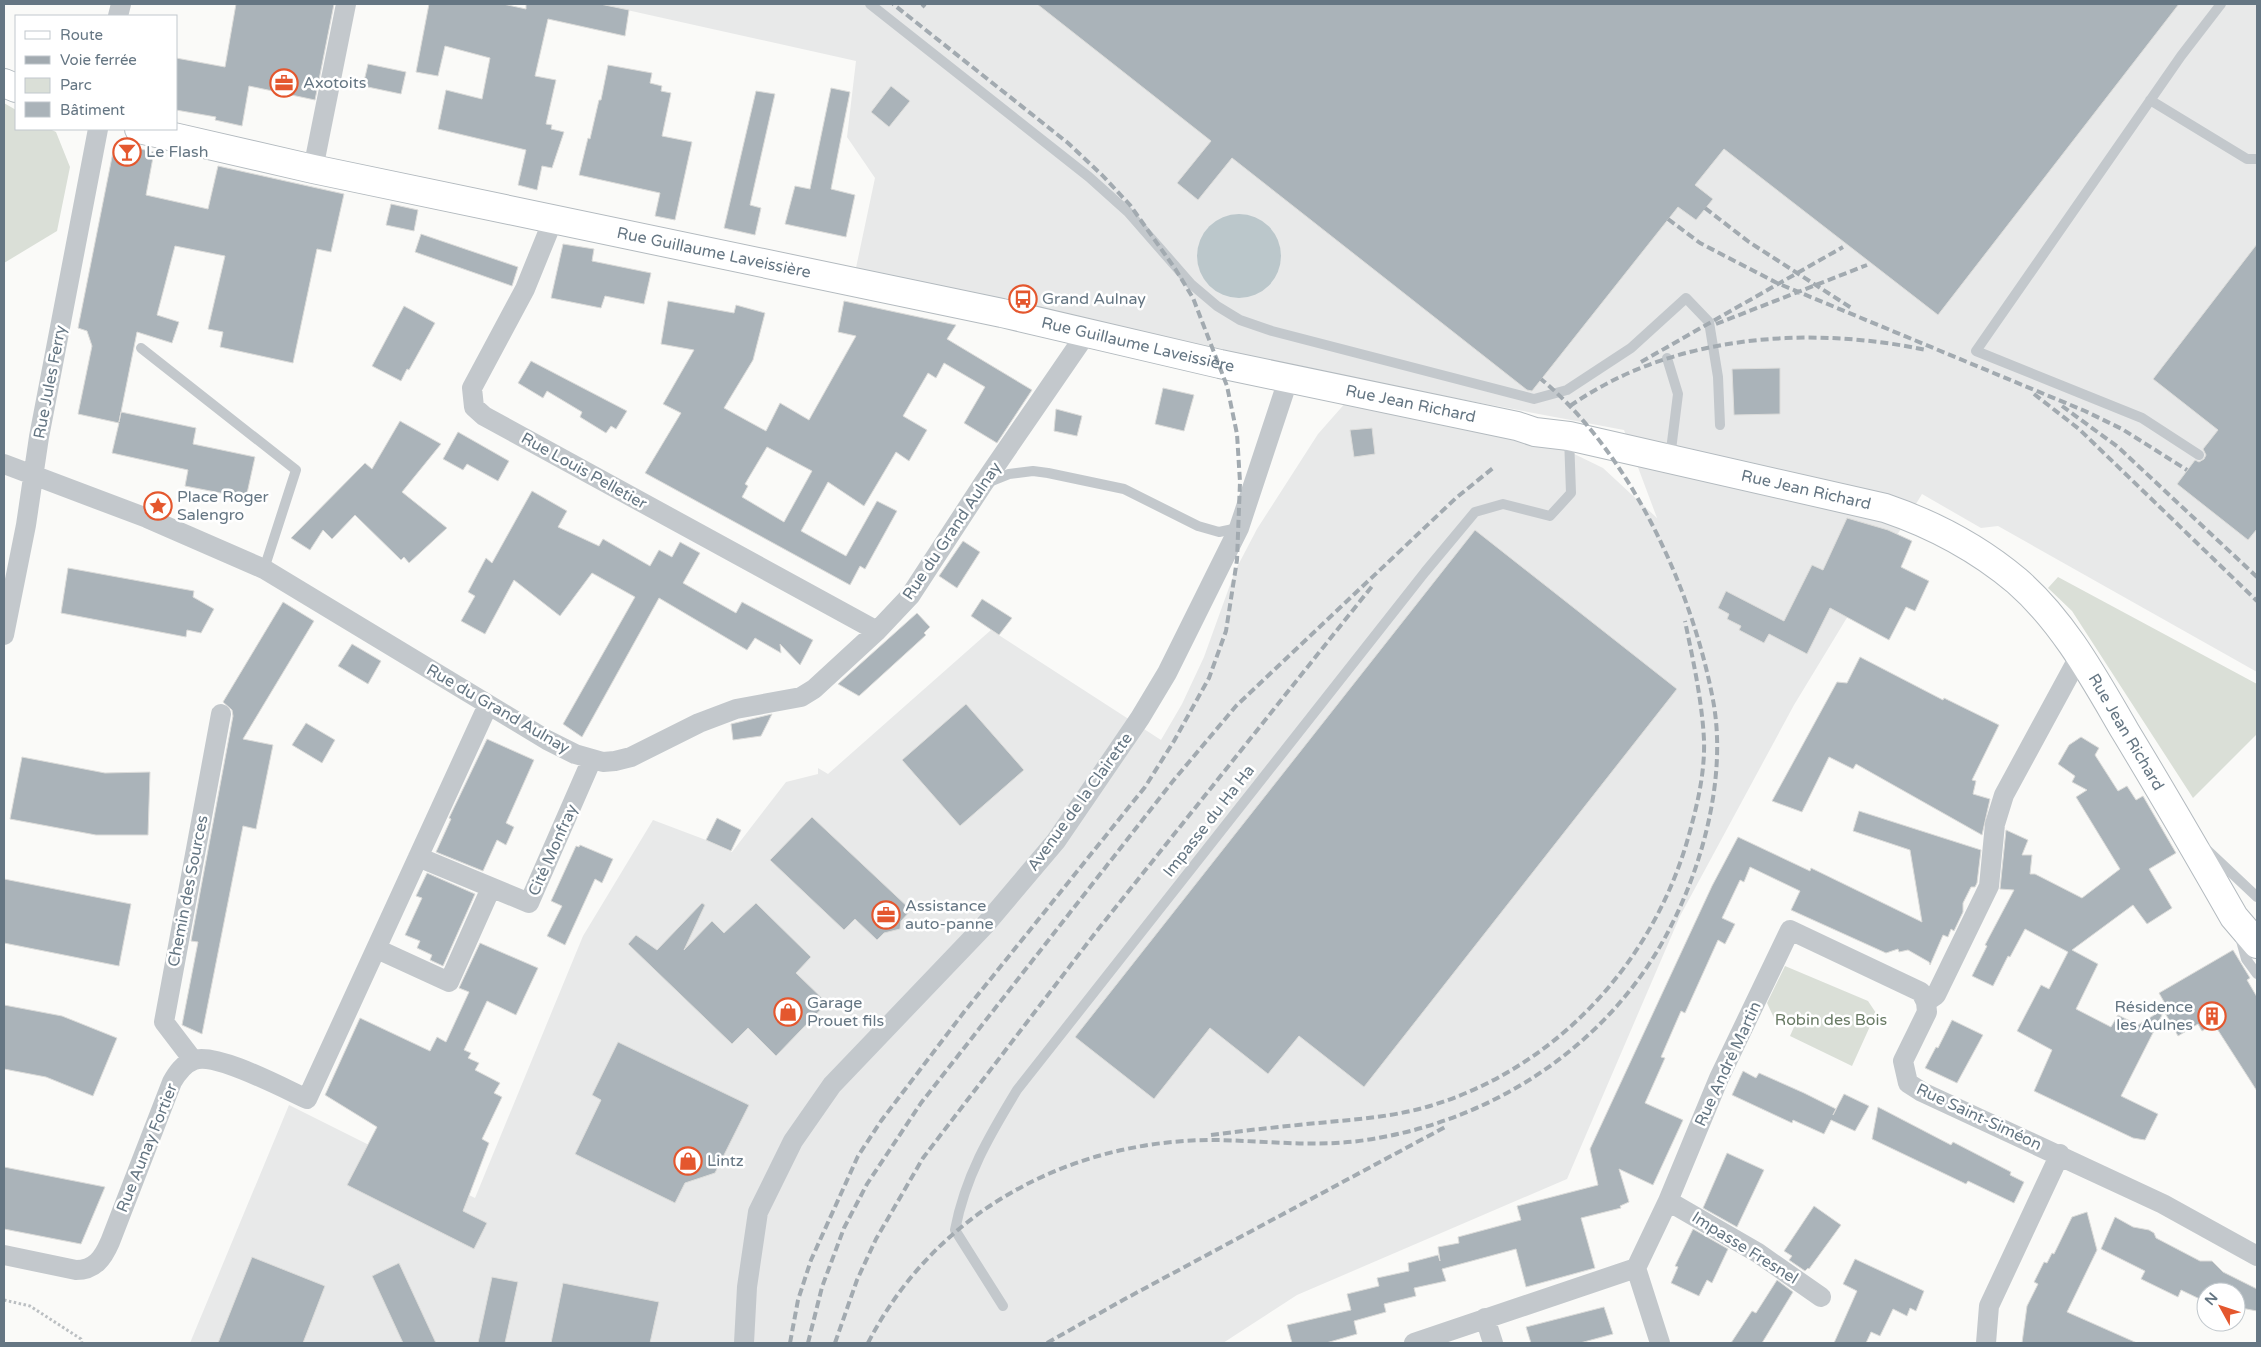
<svg xmlns="http://www.w3.org/2000/svg" width="2261" height="1347" font-family="'Varela Round',sans-serif">
<style>
.built{fill:#e8e9e9}
.green{fill:#dadfd7}
.water{fill:#bbc7cb}
.building{fill:#aab3b9;stroke:#dcdcda;fill-rule:evenodd}
.lines{fill:none;stroke-linecap:round;stroke-linejoin:round}
.secondary-casing{stroke:#b3babf;stroke-width:30}
.path{stroke:#bbbfc2;stroke-width:3;stroke-dasharray:2.5 2.5;stroke-linecap:butt}
.lane{stroke:#c3c8cc;stroke-width:10}
.street{stroke:#c3c8cc;stroke-width:20}
.secondary{stroke:#fff;stroke-width:28}
.rail{stroke:#a2aab0;stroke-width:4;stroke-dasharray:8 4;stroke-linecap:butt}
.labels{text-anchor:middle;dominant-baseline:central;stroke-width:5;stroke-linejoin:round;paint-order:stroke}
.poi-label{font-size:16px;fill:#657683;stroke:#fff;text-anchor:start}
.street-label{font-size:16px;fill:#657683;stroke:#fff}
.park-label{font-size:16px;fill:#687a64;stroke:#fff}
</style>
<rect width="100%" height="100%" fill="#fafaf8"/>
<!-- built -->
<path class="built" d="M600,4H2257V672L1998,526L1981,528L1922,494L1794,705L1680,916L1567,1179L1297,1295L1223,1343H190L289,1105L475,1198L583,936L653,820L706,840L732,852L786,782L818,774V768L828,774L991,630L1161,740L1182,704L1204,657L1235,571L1257,529L1318,434L1355,392L1517,426L1603,468L1657,518L1624,430L1002,313L853,282L875,178L847,137L856,61Z"/>
<!-- green -->
<path class="green" d="M4,103L16,110V129H50L56,132L70,167L57,231L4,263Z
M2058,577L2257,684V734L2193,798L2072,611L2048,588Z
M1785,966L1868,1001L1876,1013L1852,1066L1790,1036L1794,1027L1774,1018L1767,1003Z"/>
<!-- water -->
<path class="water" d="M1197 256a42 42 0 1 1 84 0a42 42 0 1 1-84 0Z"/>
<!-- building -->
<path class="building" d="M236,4H334L315,100L249,86L242,126L215,120L216,117L176,110V58L225,67Z
M429,4H503L526,9V4H600L629,10L625,36L548,19L535,76L556,80L546,124L552,125L551,129L564,132L552,168L542,166L537,190L518,185L526,150L438,129L446,90L482,99L490,58L445,46L438,76L416,72Z
M1037,4H2179L1938,315L1724,149L1695,185L1713,199L1696,220L1678,207L1532,391L1527,390L1232,158L1198,200L1177,183L1211,141Z
M368,64L406,72L401,94L363,86Z
M608,65L652,73L650,83L662,86L661,91L671,93L662,136L692,142L675,220L655,216L660,193L579,175L588,138L590,139L599,100H601Z
M891,86L910,101L889,127L871,112Z
M831,88L850,92L831,189L855,195L846,237L785,224L795,186L810,189Z
M756,91L775,94L750,205L761,208L755,235L724,228Z
M123,145L154,152L146,195L208,209L218,166L344,194L331,252L317,249L293,363L220,347L223,332L208,329L225,256L175,246L157,315L179,322L172,343L137,332L119,422L121,412L196,428L193,444L255,457L246,498L185,486L188,470L112,453L119,423L78,414L92,346L87,331L78,328L113,152Z
M391,204L418,210L414,231L386,225Z
M421,234L518,267L512,286L415,252Z
M563,244L594,249L592,261L651,273L644,304L605,296L601,308L551,298Z
M2257,244V529L2248,540L2177,484L2195,460L2199,462L2204,459L2206,455L2203,449L2218,430L2153,379Z
M668,301L734,313L736,305L765,313L753,360L724,408L766,431L780,403L809,420L856,336L838,332L844,301L956,325L947,339L1032,390L997,443L964,423L985,387L944,363L936,378L928,373L903,416L927,430L909,461L896,452L864,506L828,482L801,531L846,556L877,501L897,511L865,569L860,566L850,585L645,473L681,413L663,404L694,350L661,344ZM767,447L812,471L784,522L742,497L748,486L745,484Z
M404,306L435,323L409,370L407,369L401,381L372,366Z
M531,361L627,411L616,429L611,426L606,433L580,417L582,412L547,391L543,398L518,383Z
M1780,368V414L1734,415L1732,369Z
M1163,388L1194,395L1184,431L1155,424Z
M1056,409L1082,416L1077,436L1054,431Z
M400,421L441,444L402,492L447,528L409,563L404,557L401,560L355,515L332,539L323,530L310,550L291,538L365,463L372,469Z
M1372,428L1375,454L1354,457L1350,430Z
M458,432L509,461L498,481L467,464L463,470L443,459Z
M532,491L567,511L558,527L599,546L603,539L650,566L659,550L672,557L680,542L700,553L683,583L736,613L742,602L813,640L800,665L780,644L781,653L755,638L747,650L659,598L582,737L563,724L635,597L592,573L560,616L514,580L485,634L461,621L475,596L468,592L486,558L492,563Z
M1847,518L1888,530L1912,541L1901,567L1929,581L1915,611L1906,607L1889,640L1830,608L1807,654L1769,634L1764,643L1739,630L1741,626L1727,619L1729,614L1718,608L1726,591L1784,621L1812,565L1823,570Z
M1475,530L1677,689L1364,1087L1299,1036L1268,1074L1210,1028L1154,1099L1075,1037Z
M963,541L980,552L957,588L939,576Z
M68,568L194,591L193,597L214,609L201,633L187,630L186,637L61,613Z
M982,599L1012,618L999,635L971,616Z
M283,602L314,621L243,739L273,745L256,829L243,826L202,1034L182,1025L198,942L191,941L233,716L232,710L223,702Z
M917,613L930,627L924,633L926,635L859,696L838,684Z
M352,644L381,661L368,684L338,666Z
M1860,657L1943,700L1944,698L1999,725L1972,780L1976,781L1973,794L1990,799L1982,835L1856,764L1853,769L1829,757L1802,812L1772,801L1837,682L1847,683Z
M966,704L1024,770L960,826L902,760Z
M772,714L761,736L733,740L731,724Z
M306,723L335,740L322,763L292,745Z
M2081,737L2099,748L2095,755L2118,791L2127,786L2136,800L2143,796L2176,853L2149,869L2172,908L2147,924L2133,905L2072,950L2098,964L2076,1009L2111,1027L2118,1015L2138,1025L2167,1007L2159,993L2233,950L2250,978L2247,980L2257,997V1091L2214,1024L2202,1031L2198,1024L2178,1036L2164,1011L2121,1096L2158,1114L2145,1140L2133,1138L2034,1091L2052,1050L2017,1031L2041,985L2049,989L2068,952L2025,929L2010,957L2008,956L1993,986L1972,976L1987,946L1985,945L2014,890L2000,889L2006,830L2028,840L2022,855H2032L2030,874H2035L2082,898L2120,869L2076,797L2087,790L2072,782L2075,776L2058,764L2069,745Z
M487,739L534,760L506,823L514,827L506,845L497,840L483,871L436,852L451,819L449,818Z
M22,757L105,773L150,772L148,835H96L10,819Z
M1859,811L1981,850L1977,883L1975,887H1971L1963,903V912L1954,931L1951,929L1948,937L1943,935L1930,965L1929,962L1908,950L1899,952L1898,949L1886,953L1791,910L1800,891L1750,867L1744,882L1740,880L1722,918L1735,924L1725,944L1718,940L1685,1013L1681,1011L1661,1057L1665,1058L1645,1103L1683,1120L1653,1185L1619,1169L1629,1202L1620,1206L1621,1208L1581,1218L1595,1268L1526,1287L1516,1249L1442,1269L1446,1281L1414,1288L1416,1296L1384,1304L1386,1312L1354,1321L1357,1334L1326,1343H1292L1287,1325L1351,1310L1347,1294L1379,1286L1377,1278L1409,1271L1408,1263L1438,1255L1440,1261L1438,1247L1459,1243L1458,1237L1521,1220L1517,1206L1598,1185L1590,1149L1712,886L1738,837L1810,871L1811,868L1922,922L1910,850L1853,831Z
M812,817L911,910L901,921L900,929L884,933L877,940L855,919L844,930L770,860Z
M717,818L741,830L731,851L706,840Z
M580,845L613,859L602,883L595,879L565,945L547,936L562,906L551,901L576,846L579,847Z
M427,873L475,894L443,966L430,960L432,955L417,948L420,941L405,935L422,898L416,896Z
M4,879L131,904L119,966L4,943Z
M702,903L705,905L684,950L712,921L724,933L756,903L811,957L796,973L827,1003L776,1056L748,1028L732,1044L628,944L636,935L657,950Z
M480,943L538,968L516,1015L487,1001L464,1050L471,1053L468,1058L479,1063L475,1070L500,1083L494,1093L502,1097L482,1139L489,1143L463,1211L487,1223L474,1249L347,1185L377,1127L325,1095L360,1018L430,1051L437,1037L446,1042L469,992L459,988Z
M4,1005L62,1016L117,1038L93,1096L46,1077L4,1069Z
M1952,1020L1983,1035L1957,1083L1925,1068L1936,1047L1938,1048Z
M618,1042L749,1105L715,1173L685,1183L675,1203L575,1154L601,1100L592,1095Z
M1743,1071L1756,1078L1759,1073L1804,1093L1836,1109L1833,1115L1844,1094L1869,1106L1855,1131L1831,1120L1824,1134L1793,1120L1792,1123L1732,1095Z
M1878,1107L1951,1145L1953,1142L2011,1172L2010,1175L2024,1182L2014,1203L1968,1181L1966,1184L1872,1139Z
M1727,1153L1764,1170L1737,1227L1703,1208Z
M4,1167L105,1187L81,1244L4,1229Z
M1814,1206L1841,1225L1809,1269L1808,1268L1805,1271L1789,1260L1792,1256L1784,1251Z
M2087,1212L2097,1250L2067,1312L2137,1343H2022L2027,1306L2038,1284L2034,1282L2044,1262L2047,1263L2052,1253L2054,1254L2072,1217Z
M2115,1217L2133,1227L2149,1230L2154,1233L2156,1238L2200,1261H2212L2223,1272L2257,1289V1311L2236,1307V1292H2206V1302L2181,1290L2178,1297L2141,1279L2145,1271L2101,1249Z
M1693,1229L1728,1249L1712,1283L1707,1280L1699,1296L1671,1283L1678,1267L1675,1266Z
M252,1257L325,1286L303,1343H218Z
M1855,1259L1924,1291L1916,1311L1910,1308L1907,1316L1893,1309L1880,1336L1871,1332L1866,1343H1834L1857,1291L1843,1284Z
M399,1263L436,1343H403L372,1276Z
M492,1277L518,1282L505,1343H478Z
M1777,1280L1793,1292L1762,1343H1731L1752,1311L1756,1313Z
M563,1283L659,1302L650,1343H551Z
M1604,1307L1613,1334L1580,1343H1531L1526,1327Z"/>
<g class="lines">
<!-- secondary casing -->
<g class="secondary-casing">
<g id="secondary">
<path d="M4,83L16,88"/>
<path id="s1" d="M139,129L313,169L1002,313L1220,364L1517,426L1535,432L1569,436L1885,508C1932,524 1979,549 2017,581C2064,622 2094,678 2125,731C2162,792 2198,854 2234,917L2257,944"/>
</g>
</g>
<!-- path -->
<path class="path" d="M4,1300L30,1306L81,1339L82,1343"/>
<!-- lane -->
<path class="lane" d="M870,4L1089,177L1128,212L1191,284L1217,306L1240,320L1272,331L1534,399L1567,390L1631,348L1686,298L1709,322L1718,377L1720,425
M2150,100L2247,159H2257
M141,348L296,470L264,569
M1667,358L1678,394L1670,458
M2199,455L2142,418L1976,351L2181,56L2221,4
M989,482L1009,474L1033,471L1048,473L1124,489L1198,526L1219,532L1238,528
M2205,848L2257,897
M2240,937L2246,959L2257,974
M1003,1306L955,1230C965,1177 989,1136 1017,1090L1425,572L1475,512L1503,504L1550,516L1571,493L1569,437"/>
<!-- street -->
<path class="street" d="M118,16L121,4
M313,169L346,4
M553,220L525,289L472,388L474,407L484,416L877,631
M4,464L147,518L264,569L547,740L575,754L603,762L615,761L631,757L699,723L736,709L801,697L814,689L877,631L910,596L983,484L1086,334
M4,635L26,525L39,437L98,129
M2080,655L2004,795L1995,824L1989,886L1936,995L1926,1002L1927,1012L1903,1061L1908,1083L1922,1092L2163,1204L2257,1256
M418,857L529,903L592,759
M377,949L449,982L491,888
M193,1060L164,1022L221,714
M1668,1201L1758,1253L1821,1297
M4,1255L76,1270C95,1270 103,1258 110,1242L172,1082C177,1073 183,1064 194,1060C216,1052 283,1088 307,1099L488,705
M1485,1318L1493,1343
M744,1343L747,1287L758,1212L793,1141L832,1085L985,925L1056,841L1140,718L1167,673L1239,528L1289,377
M1414,1343L1636,1268
M1660,1343L1636,1268L1668,1201L1719,1078L1790,930L1921,992L1926,1002
M1986,1343L1989,1306L2060,1154"/>
<!-- secondary -->
<use href="#secondary" class="secondary"/>
<!-- rail -->
<path class="rail" d="M922,4L925,7
M1705,208L1749,242L1853,309
M1668,219L1700,243L1777,283L2085,411L2122,429L2187,470
M1716,324L1867,265
M1641,362L1843,247
M2034,394L2079,429L2257,601
M1570,406C1671,335 1808,325 1926,350
M2062,406L2118,447L2257,577
M1211,1135C1240,1131 1269,1128 1298,1125C1343,1120 1386,1119 1430,1106C1559,1067 1656,959 1690,831C1698,802 1705,771 1704,740C1702,700 1693,660 1685,621
M790,1343L798,1300L811,1260L858,1156L881,1121L964,1012L1145,787L1174,741L1209,678L1226,631L1237,560L1240,482L1237,434L1227,386L1193,298L1176,270L1130,205L1102,175L1068,143L893,4
M808,1343L822,1287L844,1228L867,1184L921,1103L1173,781L1236,706L1456,498L1493,468
M835,1343L857,1280L876,1239L923,1158L1096,932L1373,585
M868,1343C934,1214 1065,1142 1208,1140C1261,1140 1313,1148 1366,1140C1494,1121 1611,1044 1670,928C1704,862 1727,774 1713,700C1692,588 1630,453 1541,379
M1047,1343L1123,1300L1447,1126"/>
</g>
<!-- icons -->
<defs>
<g id="office-ring" transform="scale(1.4375)"><circle r="9.5" fill="#fff" stroke="#e4572e" stroke-width="1.5"/><path d="M-6-3h4V-5.5h4V-3h4V5H-6ZM-1-4.5V-3h2v-1.5ZM-6 0V1H6V0Z" fill="#e4572e"/></g>
<g id="bar-ring" transform="scale(1.4375)"><circle r="9.5" fill="#fff" stroke="#e4572e" stroke-width="1.5"/><path d="M-6-5H6L.8 .8V4.5H3.5V6h-7V4.5H-.8V.8Z" fill="#e4572e"/></g>
<g id="bus-ring" transform="scale(1.4375)"><circle r="9.5" fill="#fff" stroke="#e4572e" stroke-width="1.5"/><path d="M-5-6H5V4H4V6H2V4H-2V6H-4V4H-5ZM-3.5-4V0h7V-4ZM-3.5 1.2v1.5H-2V1.2ZM2 1.2v1.5H3.5V1.2Z" fill="#e4572e"/></g>
<g id="sight-ring" transform="scale(1.4375)"><circle r="9.5" fill="#fff" stroke="#e4572e" stroke-width="1.5"/><path d="M0-6L1.8-2.2L6-1.7L2.9 1.2L3.7 5.4L0 3.3L-3.7 5.4L-2.9 1.2L-6-1.7L-1.8-2.2Z" fill="#e4572e"/></g>
<g id="shop-ring" transform="scale(1.4375)"><circle r="9.5" fill="#fff" stroke="#e4572e" stroke-width="1.5"/><path d="M-5-2.5h2.3a2.7 3.5 0 0 1 5.4 0H5L5.5 6h-11ZM-1.5-2.5h3a1.5 2.3 0 0 0-3 0Z" fill="#e4572e"/></g>
<g id="building-ring" transform="scale(1.4375)"><circle r="9.5" fill="#fff" stroke="#e4572e" stroke-width="1.5"/><path d="M-4-6H4V6H1V3H-1V6H-4ZM-2.5-4.3h1.7v1.8h-1.7ZM.8-4.3h1.7v1.8H.8ZM-2.5-1h1.7V.8h-1.7ZM.8-1h1.7V.8H.8Z" fill="#e4572e"/></g>
</defs>
<g fill-rule="evenodd">
<use href="#office-ring" x="284" y="83"/>
<use href="#bar-ring" x="127" y="152"/>
<use href="#bus-ring" x="1023" y="299"/>
<use href="#sight-ring" x="158" y="506"/>
<use href="#office-ring" x="886" y="915"/>
<use href="#shop-ring" x="788" y="1012"/>
<use href="#building-ring" x="2212" y="1016"/>
<use href="#shop-ring" x="688" y="1161"/>
</g>
<g class="labels">
<!-- poi labels -->
<g class="poi-label">
<text x="303" y="83">Axotoits</text>
<text x="146" y="152">Le Flash</text>
<text x="1042" y="299">Grand Aulnay</text>
<text x="177" y="497">Place Roger<tspan x="177" dy="18">Salengro</tspan></text>
<text x="905" y="906">Assistance<tspan x="905" dy="18">auto-panne</tspan></text>
<text x="807" y="1003">Garage<tspan x="807" dy="18">Prouet fils</tspan></text>
<text x="2193" y="1007" text-anchor="end">Résidence<tspan x="2193" dy="18">les Aulnes</tspan></text>
<text x="707" y="1161">Lintz</text>
</g>
<!-- street labels -->
<g class="street-label">
<text stroke="none"><textPath href="#s1" startOffset="588">Rue Guillaume Laveissière</textPath></text>
<text stroke="none"><textPath href="#s1" startOffset="1022">Rue Guillaume Laveissière</textPath></text>
<text transform="translate(50 382) rotate(-79)">Rue Jules Ferry</text>
<text stroke="none"><textPath href="#s1" startOffset="1301">Rue Jean Richard</textPath></text>
<text transform="translate(584 471) rotate(29)">Rue Louis Pelletier</text>
<text stroke="none"><textPath href="#s1" startOffset="1706">Rue Jean Richard</textPath></text>
<text transform="translate(952 531) rotate(-56)">Rue du Grand Aulnay</text>
<text transform="translate(498 709) rotate(30)">Rue du Grand Aulnay</text>
<text stroke="none"><textPath href="#s1" startOffset="2126">Rue Jean Richard</textPath></text>
<text transform="translate(1080 802) rotate(-54)">Avenue de la Clairette</text>
<text transform="translate(1209 821) rotate(-52)">Impasse du Ha Ha</text>
<text transform="translate(553 850) rotate(-66)">Cité Monfray</text>
<text transform="translate(188 891) rotate(-79)">Chemin des Sources</text>
<text transform="translate(1728 1064) rotate(-65)">Rue André Martin</text>
<text transform="translate(1979 1117) rotate(25)">Rue Saint-Siméon</text>
<text transform="translate(147 1148) rotate(-68)">Rue Aunay Fortier</text>
<text transform="translate(1745 1248) rotate(32)">Impasse Fresnel</text>
</g>
<!-- park labels -->
<g class="park-label">
<text x="1831" y="1020">Robin des Bois</text>
</g>
</g>
<!-- border -->
<rect width="2261" height="1347" fill="none" stroke="#657683" stroke-width="10"/>
<!-- legend -->
<rect x="15" y="15" width="162" height="115" fill="#ffffff" stroke="#c1c8cd"/>
<rect x="25" y="31" width="25" height="8" fill="#ffffff" stroke="#c1c8cd"/>
<text x="60" y="40" font-size="15" fill="#657683">Route</text>
<rect x="25" y="56" width="25" height="8" fill="#a2aab0" stroke="#c1c8cd"/>
<text x="60" y="65" font-size="15" fill="#657683">Voie ferrée</text>
<rect x="25" y="78" width="25" height="15" fill="#dadfd7" stroke="#c1c8cd"/>
<text x="60" y="90" font-size="15" fill="#657683">Parc</text>
<rect x="25" y="102" width="25" height="15" fill="#aab3b9" stroke="#c1c8cd"/>
<text x="60" y="115" font-size="15" fill="#657683">Bâtiment</text>
<!-- north arrow -->
<g transform="translate(2221 1307) rotate(310)"><circle r="24" fill="#ffffff" stroke="#c1c8cd"/>
<path d="M0-4L9 19L0 12L-9 19Z" fill="#e4572e"/>
<text y="-8" font-size="14" font-weight="bold" text-anchor="middle" fill="#657683">N</text>
</g>
</svg>
